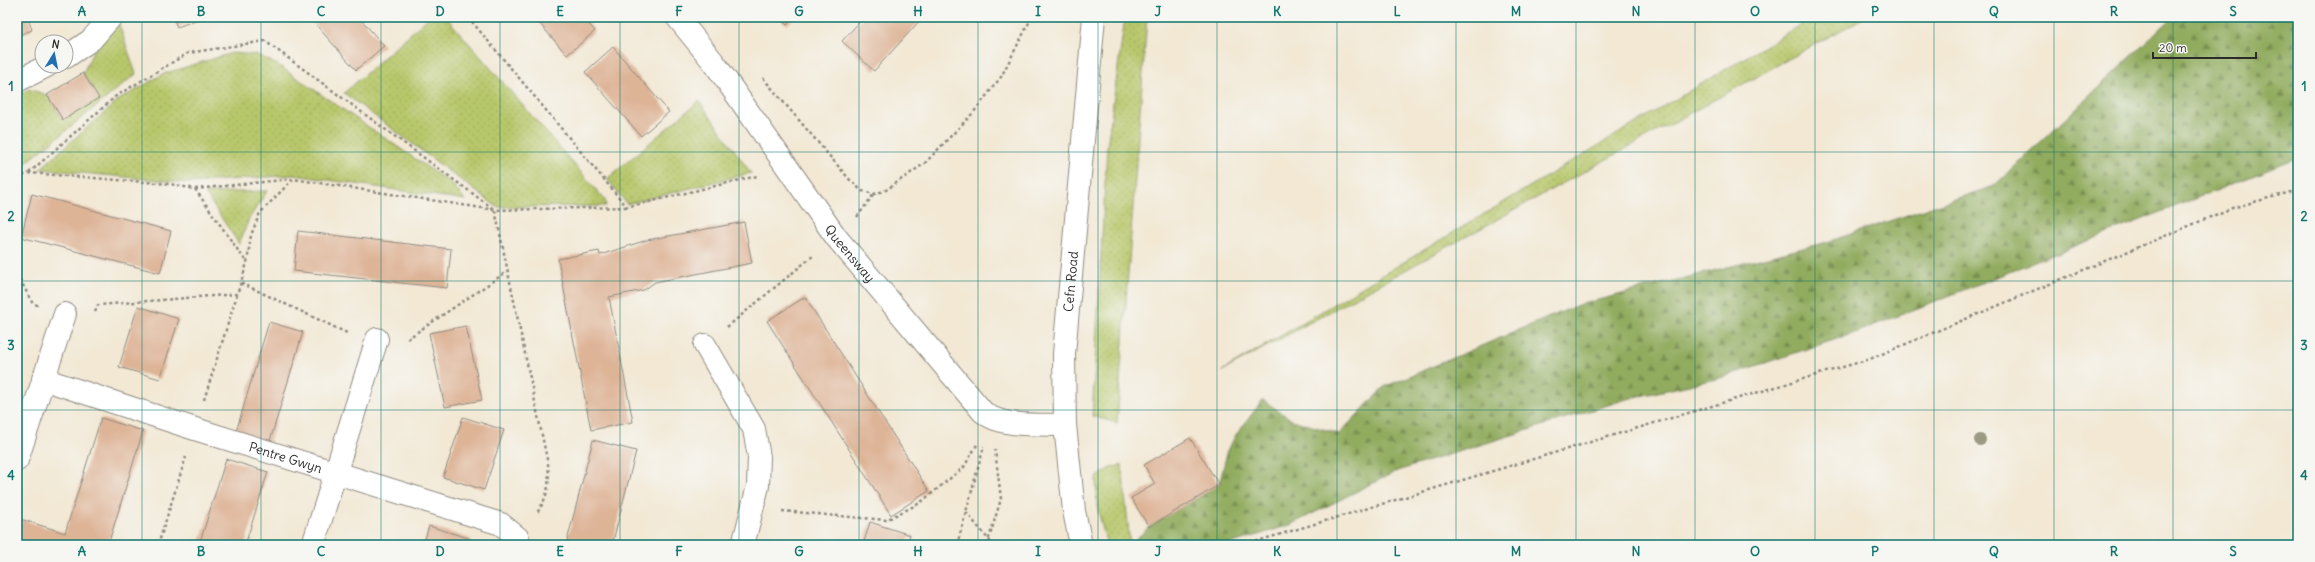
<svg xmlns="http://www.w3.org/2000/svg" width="2315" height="562" viewBox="0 0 2315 562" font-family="Delius,sans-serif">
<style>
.green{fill:url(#green-dots);stroke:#71794a}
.forest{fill:url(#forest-firs);stroke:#5e6c44}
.building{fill:#deb497}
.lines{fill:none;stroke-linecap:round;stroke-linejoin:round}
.minor-casing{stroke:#8e8a80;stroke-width:24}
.path{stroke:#8e8a80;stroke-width:2.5;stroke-dasharray:3 3;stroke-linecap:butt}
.minor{stroke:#fff;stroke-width:22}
.tree{fill:#9c9a82}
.grid{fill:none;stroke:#0f766e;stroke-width:1;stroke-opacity:0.55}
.labels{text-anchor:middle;stroke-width:3;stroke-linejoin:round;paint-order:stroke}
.street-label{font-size:13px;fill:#2b2b2b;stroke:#f6f6f2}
.neatline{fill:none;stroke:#0f766e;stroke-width:1.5}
.grid-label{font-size:13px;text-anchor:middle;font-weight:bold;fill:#0f766e}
</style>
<defs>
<pattern id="green-dots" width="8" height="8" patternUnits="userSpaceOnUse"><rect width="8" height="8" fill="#b7c76a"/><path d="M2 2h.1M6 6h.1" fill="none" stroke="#9eab5c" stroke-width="1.8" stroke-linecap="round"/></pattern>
<pattern id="forest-firs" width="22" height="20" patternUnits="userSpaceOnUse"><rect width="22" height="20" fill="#91ac5e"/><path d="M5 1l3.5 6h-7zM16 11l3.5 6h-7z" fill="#778c4e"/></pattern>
</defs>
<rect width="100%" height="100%" fill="#f6f6f2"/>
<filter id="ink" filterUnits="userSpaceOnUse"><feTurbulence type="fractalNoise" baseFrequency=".025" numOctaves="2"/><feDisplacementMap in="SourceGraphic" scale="8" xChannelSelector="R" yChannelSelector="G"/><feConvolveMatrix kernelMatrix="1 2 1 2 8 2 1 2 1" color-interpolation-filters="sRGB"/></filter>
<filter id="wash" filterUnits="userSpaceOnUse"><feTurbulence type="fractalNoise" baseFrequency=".012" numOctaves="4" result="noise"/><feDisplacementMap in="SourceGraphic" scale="16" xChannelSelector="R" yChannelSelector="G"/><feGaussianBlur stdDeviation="0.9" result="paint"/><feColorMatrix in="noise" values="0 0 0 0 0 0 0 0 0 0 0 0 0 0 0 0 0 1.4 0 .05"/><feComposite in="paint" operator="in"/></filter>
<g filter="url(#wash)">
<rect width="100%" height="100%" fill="#f2e8d4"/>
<path class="green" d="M429 17H446L605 200 606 206 497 207 344 93Z
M1125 17H1147L1117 423 1092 416 1107 147Z
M1813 17H1865L1222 371Z
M119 24 136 74 17 170V96L29 89 47 95 63 120 98 98 83 73 94 50Z
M232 53 257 55 278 65 452 184 465 200 294 175 188 183 40 169 117 101 163 74Z
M699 101 751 173 627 204 607 179Z
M267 191 249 219 239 244 205 193Z
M1122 465 1130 545H1107L1097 506 1096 478 1110 468Z"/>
<path class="forest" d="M2173 17H2298V158L1852 334 1720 378 1627 399 1397 471 1290 525 1226 545H1130L1149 527 1219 485 1227 453 1235 436 1263 400 1292 420 1339 434 1384 387 1578 305 1827 242 1994 186Z"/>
<g id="blocks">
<path class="building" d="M17 17H33L28 19 32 30 17 36Z
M173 17H205L177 27Z
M309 17H359L384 46 356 70Z
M534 17H583L595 31 567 55Z
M778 17H795L787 25Z
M864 17H923L874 71 842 41Z
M613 47 669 112 641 136 585 72Z
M83 73 99 98 63 120 47 95Z
M32 194 171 231 160 273 21 237Z
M744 222 752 263 655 282 644 290 609 297 633 422 591 430 558 259 599 251 600 255 647 240Z
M298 231 451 249 447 288 294 271Z
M805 297 929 491 891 515 767 321Z
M138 306 179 319 160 379 119 367Z
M269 322 303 332 269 444 235 435Z
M466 326 482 400 445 407 429 333Z
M463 417 504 430 484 490 443 477Z
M101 418 143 431 108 545H17V518L65 533Z
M1190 438 1219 485 1149 527 1131 498 1155 484 1144 465Z
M593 440 636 451 612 545H566Z
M226 459 268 472 245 545H210L200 542Z
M870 522 910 535 907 545H863Z
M429 526 471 539 469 545H423Z"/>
</g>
</g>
<g filter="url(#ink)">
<use href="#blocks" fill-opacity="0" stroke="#8e8a80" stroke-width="1"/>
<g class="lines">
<g class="minor-casing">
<g id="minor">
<path id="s1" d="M677 17 715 64 836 237 983 412C1001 428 1041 424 1065 425"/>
<path d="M66 57 91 40 111 17"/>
<path d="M17 81 47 66"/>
<path d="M705 345 754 429 759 457 758 486 743 545"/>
<path id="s2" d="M43 379 195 429 501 524 518 538V545"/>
<path d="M17 460 65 314"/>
<path d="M313 545 377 339"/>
<path id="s3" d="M1081 545 1074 511 1065 425 1064 354 1094 17"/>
</g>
</g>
<path class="path" d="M468 17 627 207 757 176
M763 78 850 180 862 191 874 194 886 190 925 163 973 113 1001 77 1032 17
M29 173 116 96 188 53 265 41 495 210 548 464C550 483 548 498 536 514
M17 178 29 173 170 184 195 189 247 263
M195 189 292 179
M857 217 874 194
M17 274 33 304 38 305
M241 283 349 334
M95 312 98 305 237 294
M727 327 814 255
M407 339 508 271
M204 400 247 263 251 235 260 213 293 179 495 210 627 207
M782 511 886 520 920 503 964 467 978 443
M966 512 993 545
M158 545 186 457
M957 545 984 446
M987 545 1001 499 995 450
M1244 545 1870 359 2232 208 2298 190"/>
<use href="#minor" class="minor"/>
</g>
<circle class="tree" cx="1980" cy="440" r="6"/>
</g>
<path class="grid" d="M142 17V545M261 17V545M381 17V545M500 17V545M620 17V545M739 17V545M859 17V545M978 17V545M1098 17V545M1217 17V545M1337 17V545M1456 17V545M1576 17V545M1695 17V545M1815 17V545M1934 17V545M2054 17V545M2173 17V545M17 152H2298M17 281H2298M17 410H2298"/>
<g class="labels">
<g class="street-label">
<text dy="5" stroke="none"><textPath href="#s1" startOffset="293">Queensway</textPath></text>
<text dy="5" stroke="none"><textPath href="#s3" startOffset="265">Cefn Road</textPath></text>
<text dy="5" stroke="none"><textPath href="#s2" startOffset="255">Pentre Gwyn</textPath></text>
</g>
</g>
<rect width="2315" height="562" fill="none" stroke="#f6f6f2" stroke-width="44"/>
<g transform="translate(54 54) rotate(10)"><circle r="19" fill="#f6f6f2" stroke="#a5a5a2"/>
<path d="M0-3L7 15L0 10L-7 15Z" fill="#1f6fb2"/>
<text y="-6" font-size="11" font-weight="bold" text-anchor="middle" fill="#2b2b2b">N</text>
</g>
<path d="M2153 52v6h103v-6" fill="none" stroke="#2b2b2b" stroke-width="2"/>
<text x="2159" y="52" font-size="12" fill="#2b2b2b" stroke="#f6f6f2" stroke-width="3" paint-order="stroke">20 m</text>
<rect x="22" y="22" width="2271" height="518" class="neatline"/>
<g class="grid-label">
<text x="82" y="16">A</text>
<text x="201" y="16">B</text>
<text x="321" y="16">C</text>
<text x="440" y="16">D</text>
<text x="560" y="16">E</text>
<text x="679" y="16">F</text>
<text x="799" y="16">G</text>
<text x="918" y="16">H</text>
<text x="1038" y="16">I</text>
<text x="1158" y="16">J</text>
<text x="1277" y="16">K</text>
<text x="1397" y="16">L</text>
<text x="1516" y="16">M</text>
<text x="1636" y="16">N</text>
<text x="1755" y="16">O</text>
<text x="1875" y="16">P</text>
<text x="1994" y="16">Q</text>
<text x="2114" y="16">R</text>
<text x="2233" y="16">S</text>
<text x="11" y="91">1</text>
<text x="2304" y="91">1</text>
<text x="11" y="221">2</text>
<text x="2304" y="221">2</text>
<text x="11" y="350">3</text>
<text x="2304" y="350">3</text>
<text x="11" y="480">4</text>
<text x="2304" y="480">4</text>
<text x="82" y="556">A</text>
<text x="201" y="556">B</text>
<text x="321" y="556">C</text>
<text x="440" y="556">D</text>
<text x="560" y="556">E</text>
<text x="679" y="556">F</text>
<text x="799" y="556">G</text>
<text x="918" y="556">H</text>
<text x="1038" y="556">I</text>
<text x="1158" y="556">J</text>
<text x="1277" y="556">K</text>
<text x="1397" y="556">L</text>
<text x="1516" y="556">M</text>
<text x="1636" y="556">N</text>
<text x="1755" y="556">O</text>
<text x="1875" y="556">P</text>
<text x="1994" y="556">Q</text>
<text x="2114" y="556">R</text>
<text x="2233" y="556">S</text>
</g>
</svg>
